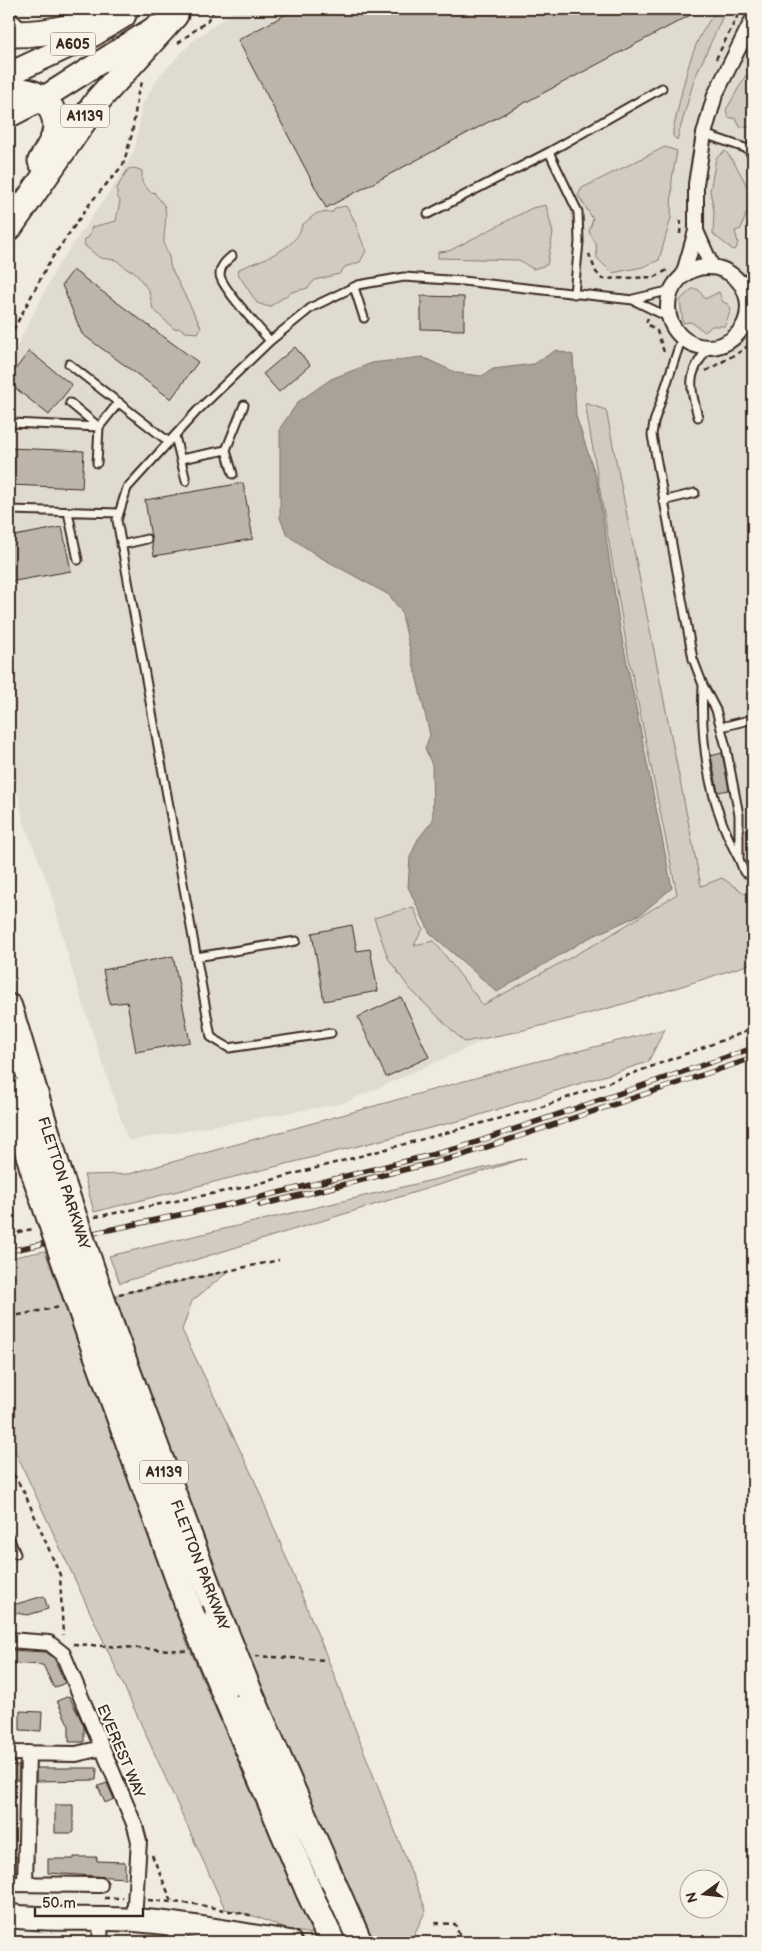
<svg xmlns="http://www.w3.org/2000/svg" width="762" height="1951" viewBox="0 0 762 1951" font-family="'Balsamiq Sans',sans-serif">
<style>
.built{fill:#e0dbd0}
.green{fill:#d1cbc0;stroke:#867a6f}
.water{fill:#aaa296;stroke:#7e7266}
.building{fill:#bdb5aa;stroke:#3b2a1e}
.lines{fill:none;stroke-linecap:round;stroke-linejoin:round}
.lane-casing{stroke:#3b2a1e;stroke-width:11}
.street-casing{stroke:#3b2a1e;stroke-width:18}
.primary-casing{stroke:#3b2a1e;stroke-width:26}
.highway-casing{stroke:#3b2a1e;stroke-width:29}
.path{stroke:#3b2a1e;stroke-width:2.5;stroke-dasharray:5 4;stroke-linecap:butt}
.lane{stroke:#f7f3e8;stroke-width:7}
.street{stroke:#f7f3e8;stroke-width:14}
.primary{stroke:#f7f3e8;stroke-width:22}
.highway{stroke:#f7f3e8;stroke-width:25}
.rail-casing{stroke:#3b2a1e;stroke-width:5.5}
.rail{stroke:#f7f3e8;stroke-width:4;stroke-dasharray:11;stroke-linecap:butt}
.highway-bridge-casing{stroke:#3b2a1e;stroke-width:29;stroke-linecap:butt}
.highway-bridge{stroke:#f7f3e8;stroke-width:25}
.labels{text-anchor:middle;stroke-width:4.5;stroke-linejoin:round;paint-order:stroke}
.shield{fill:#f7f3e8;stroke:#73665b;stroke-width:1}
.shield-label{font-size:14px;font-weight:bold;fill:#3b2a1e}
.street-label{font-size:15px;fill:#3b2a1e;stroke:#f7f3e8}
</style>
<rect width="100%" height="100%" fill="#efebe0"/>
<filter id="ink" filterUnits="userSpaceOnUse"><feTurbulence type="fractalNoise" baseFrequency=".02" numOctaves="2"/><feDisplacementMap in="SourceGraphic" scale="10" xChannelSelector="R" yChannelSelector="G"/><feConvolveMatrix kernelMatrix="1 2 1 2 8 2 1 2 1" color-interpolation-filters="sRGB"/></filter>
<g filter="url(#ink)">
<path class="built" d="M237 9H753V912L459 1052 344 1103 128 1141 71 967 50 889 23 820 9 748V362L57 267 119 178 135 149 142 105 159 76 193 41Z"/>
<path class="green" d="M714 9H726L694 80 677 140 673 136V130C683 90 688 47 714 14Z
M746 75 753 88V131L750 127H740L736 119 728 117 726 110Z
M665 147 677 151 672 179 671 218 659 260 643 267 612 273 597 258 596 244 589 232 593 219 578 195 582 188Z
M725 151C733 158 749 188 752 199 753 203 752 207 751 211L746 214 741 229 735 231 738 243 736 249 733 250 713 234 714 211 710 191 716 158Z
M135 168 142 171V182L151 193 154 192C157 197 161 201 164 205 168 211 164 232 164 239 163 248 171 256 170 266L201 327 198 333 185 332 180 328 174 329 153 309 149 291 134 271 128 270 116 260 100 258 85 246 84 240 89 237 92 227 116 221 120 201 117 196V188L128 169Z
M546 205 553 233 547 265 533 269 519 260 438 258V252L449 251 532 208Z
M346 206C356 219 359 236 366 251L360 262 345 267 339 274 315 280 308 288 292 292 269 307 257 303 238 274 239 269C260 260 297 250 302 225L317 213 333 212 335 208Z
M692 289H698L705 299 719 292 723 302 728 304 731 309 725 326H712L705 332 691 322 683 323 680 300Z
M585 403 606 410 701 886 722 878 753 899V963C659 994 562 1025 464 1042L409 988 388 958 374 918 413 907 423 929 414 945 434 941 483 1005 599 942 677 894 628 654Z
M665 1029 648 1062 470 1118 94 1212 84 1175 129 1174 515 1067Z
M526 1158 120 1283 109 1256Z
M45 1251 188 1645 312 1934 288 1930 257 1917 225 1909 103 1640 9 1438V1258Z
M229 1271 192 1301 182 1330 254 1479 325 1652 426 1910 413 1937H367L278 1739 110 1296Z"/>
<path class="water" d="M556 350 573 355 576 416 597 480 620 628 672 888 641 914 587 939 497 992 430 933 408 887 410 857 418 839 433 820 432 765 425 748 430 735 401 611 389 595 318 556 287 535 280 518V428L298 402 331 379 372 363 422 357 457 373 482 376 493 369 534 364Z"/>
<path class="building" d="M296 9H702L326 208 238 40Z
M73 270 198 362 171 399 82 334 62 285Z
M421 296 464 297V330L421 329Z
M295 347 310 365 279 392 263 374Z
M29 351 72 385 49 415 9 383V378Z
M9 448 84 451 82 488 9 485Z
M243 483 253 539 154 556 145 500Z
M62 527 71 571 9 582V537Z
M722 753 729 790 718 792 711 756Z
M352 925 357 951 370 949 378 991 324 1001 312 933Z
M173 956 190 1042 136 1052 127 1002 110 1004 103 970Z
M401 997 429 1057 386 1077 358 1017Z
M44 1596 48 1609 28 1615 9 1612V1606Z
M9 1650 46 1652 54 1658 65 1683 54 1688 43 1665 9 1663Z
M69 1696 84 1726V1742H69V1726L57 1701Z
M20 1711 42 1712 41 1731 20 1730Z
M9 1765 19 1766V1780H9Z
M36 1768H97L96 1780 36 1781Z
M107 1783 114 1799 105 1803 98 1786Z
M55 1805H73V1833H55Z
M9 1856 17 1857V1872H9Z
M74 1857H97V1861L125 1862V1878L48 1873V1859H74Z"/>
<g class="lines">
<g class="lane-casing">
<path id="lane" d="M9 14 23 27
M704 134 748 149 753 157
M428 214 549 152
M232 256C226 261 220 266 220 275 221 287 260 329 270 341
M739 281 753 277
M354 287 364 318
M574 294 579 242 578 212 549 152 662 88
M747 296 753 290
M633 299 672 290
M745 323 753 330
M682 337 654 422 652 435 693 659 703 685 716 710 726 747 739 815V859L744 872 753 876
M69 364 169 442
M70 403 99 427
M698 417C689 382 687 374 710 346
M12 423 99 427
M175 436 186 481
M181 459 226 450
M97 463 99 427 119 402
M233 474 226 450 244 405
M663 501 695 493
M9 510 119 513
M68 512 78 560
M121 545 147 539
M703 686C700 746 710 806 739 859
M721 727 749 720
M196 957 296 941
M331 1033 229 1048 211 1037 117 520 127 488 197 411 270 341 312 307 358 285 404 277 463 281 633 300 670 318
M9 1537 16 1554"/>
</g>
<g class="street-casing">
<path id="street" d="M696 231 712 267
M668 307a40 40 0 1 1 80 0a40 40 0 1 1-80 0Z
M683 276 696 231V184L704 134 715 95 753 19
M9 1640 49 1643 63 1654 135 1826 139 1841 134 1920
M9 1753 76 1754 102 1748
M9 1884 100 1885
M25 1884 28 1753
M169 1923 181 1942
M100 1942 101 1918"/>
</g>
<g class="primary-casing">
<path id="primary" d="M9 74 93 35 124 16
M9 116 42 99 156 27
M9 1916C50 1921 93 1917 135 1920 187 1924 238 1934 290 1942"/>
</g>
<g class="highway-casing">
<path id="highway" d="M9 34C51 35 86 24 126 9
M9 92C35 85 63 108 54 137 51 145 45 154 41 161
M9 228 98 100 175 15
M9 1007 58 1170
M9 1089 35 1175
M112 1329 218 1614
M90 1336 190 1611
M249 1691 359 1942
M224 1692 309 1892"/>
</g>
<path class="path" d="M40 9 52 10
M178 43 207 21 215 9
M716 59 741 9
M680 234 681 219
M589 254 596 272 602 279 655 277 669 269
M648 318 646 323 657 331 665 355
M9 338 50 261 91 202 123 165 132 134 138 93 143 80
M706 371 743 350 753 341
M95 1217 246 1187 545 1106 753 1029
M9 1234 33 1229
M119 1294 279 1260
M9 1317 60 1307
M9 1466 25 1494 60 1575 63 1635
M73 1644 187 1651
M255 1656 328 1660
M152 1855 172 1902
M104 1898H123
M148 1900 195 1904 254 1916
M435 1923 455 1924 462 1942"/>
<use href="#lane" class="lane"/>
<use href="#street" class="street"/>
<use href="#primary" class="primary"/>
<use href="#highway" class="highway"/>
<g class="rail-casing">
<path id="rail" d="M260 1205 460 1156 753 1058
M9 1251 245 1201 459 1148 753 1048"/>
</g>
<use href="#rail" class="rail"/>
<g class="highway-bridge-casing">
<path id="highway-bridge" d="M58 1170 112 1329
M35 1175 90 1336
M190 1611 224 1692
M218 1614 249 1691
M309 1892 332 1942"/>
</g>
<use href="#highway-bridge" class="highway-bridge"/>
</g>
</g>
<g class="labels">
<g class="shield">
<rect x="50.5" y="32.5" width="45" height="23" rx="4"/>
<rect x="61" y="104.5" width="48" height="23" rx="4"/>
<rect x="140" y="1460.5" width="48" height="23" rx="4"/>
</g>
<g class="shield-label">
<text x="73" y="49">A605</text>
<text x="85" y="121">A1139</text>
<text x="164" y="1477">A1139</text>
</g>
<g class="street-label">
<text transform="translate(64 1183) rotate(72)" y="5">FLETTON PARKWAY</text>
<text transform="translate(200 1565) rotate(69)" y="5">FLETTON PARKWAY</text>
<text transform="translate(121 1751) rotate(67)" y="5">EVEREST WAY</text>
</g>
</g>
<rect width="762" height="1951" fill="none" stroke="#f7f3e8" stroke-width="30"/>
<rect x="15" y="15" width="732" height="1921" fill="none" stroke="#3b2a1e" stroke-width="2" filter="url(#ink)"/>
<g transform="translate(704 1894) rotate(255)"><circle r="24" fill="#f7f3e8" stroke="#aca397"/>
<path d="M0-4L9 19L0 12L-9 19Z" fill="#3b2a1e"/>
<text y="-8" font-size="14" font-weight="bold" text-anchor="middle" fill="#3b2a1e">N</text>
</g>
<path d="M35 1908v8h108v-8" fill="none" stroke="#3b2a1e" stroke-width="2.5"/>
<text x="42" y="1908" font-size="15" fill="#3b2a1e" stroke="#f7f3e8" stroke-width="4" paint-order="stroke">50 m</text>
</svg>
